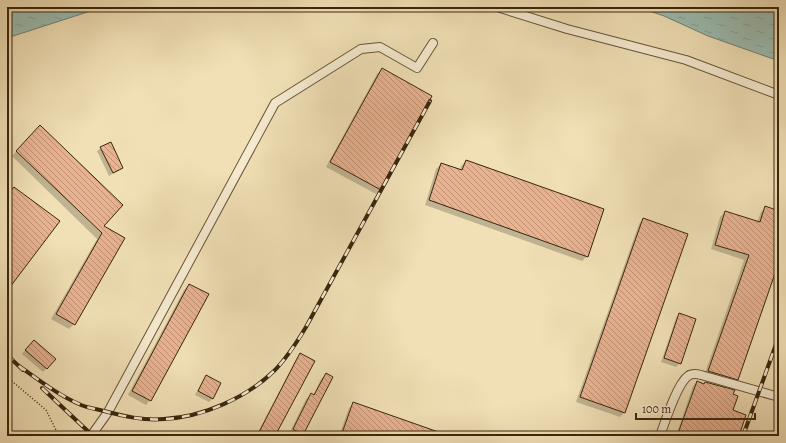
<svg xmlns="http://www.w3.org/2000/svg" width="786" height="443" viewBox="0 0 786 443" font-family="Alegreya,serif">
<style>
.water{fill:url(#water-ripples);stroke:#748170}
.shadow{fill:#0003}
.building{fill:url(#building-back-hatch);stroke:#39260e}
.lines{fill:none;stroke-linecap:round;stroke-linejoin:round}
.minor-casing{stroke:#675438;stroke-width:10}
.path{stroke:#39260e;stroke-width:1.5;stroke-dasharray:1 2;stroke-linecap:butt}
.minor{stroke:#f6ebd0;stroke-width:8}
.rail-casing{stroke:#39260e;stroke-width:4}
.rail{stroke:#f6ebd0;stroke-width:2.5;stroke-dasharray:8;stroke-linecap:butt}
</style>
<defs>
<pattern id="water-ripples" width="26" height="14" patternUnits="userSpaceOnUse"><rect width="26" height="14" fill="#9bbdb2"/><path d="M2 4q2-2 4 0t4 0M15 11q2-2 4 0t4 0" fill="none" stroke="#86a298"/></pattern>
<pattern id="building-back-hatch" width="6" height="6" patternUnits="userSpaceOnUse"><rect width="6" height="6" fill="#e9b291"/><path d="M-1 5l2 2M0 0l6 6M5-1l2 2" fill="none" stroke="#be9175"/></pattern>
</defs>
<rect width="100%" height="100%" fill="#f1e0b6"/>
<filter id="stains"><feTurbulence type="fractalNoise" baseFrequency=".005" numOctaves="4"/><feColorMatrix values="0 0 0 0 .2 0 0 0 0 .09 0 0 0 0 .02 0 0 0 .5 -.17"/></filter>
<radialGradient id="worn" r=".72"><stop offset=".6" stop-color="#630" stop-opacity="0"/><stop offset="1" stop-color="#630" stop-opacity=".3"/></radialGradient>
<path class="water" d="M7 7H103L7 38Z
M638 7H779V61L708 36 664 16Z"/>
<path class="shadow" d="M382 69 380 189 376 194 326 167 377 74Z
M40 126 102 226 124 238 74 324 69 329 51 319 97 239 12 156Z
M101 148 122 167 118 171 109 176 97 151Z
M466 161 587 256 582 261 425 205 436 169 441 164 460 170 461 166Z
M766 207 779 212V259L737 379 732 384 704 376 744 260 711 249 720 217 725 212 757 222 761 212Z
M643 219 625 412 620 417 576 402 639 224Z
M189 285 150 400 146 405 128 395 184 290Z
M679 314 680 363 676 367 661 362 676 318Z
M30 344 55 359 43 372 22 354Z
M300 354 274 436H256L296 359Z
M326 374 323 393 302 436H290L289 434 306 399 311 395 313 396 321 379Z
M206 376 220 383 212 399 209 402 195 395 203 380Z
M697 382 703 385 705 383 732 411 739 436H676L693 386Z
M354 403 447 436H339L349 408Z
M754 433 763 436H751Z"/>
<path class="building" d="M382 68 432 96 381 190 330 162Z
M40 125 123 205 104 226 125 238 75 325 56 314 102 233 16 151Z
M111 142 123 168 113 173 100 147Z
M466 160 604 209 588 257 429 200 441 163 462 170Z
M14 187 60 221 7 291V196Z
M765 206 779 211V262L738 380 708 371 749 255 715 245 725 211 760 222Z
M643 218 688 234 625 413 580 397Z
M189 284 209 294 151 401 132 391Z
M679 313 696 319 681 364 664 358Z
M34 340 56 359 47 369 25 350Z
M300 353 315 361 275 436H257Z
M326 373 333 377 303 435 293 429 311 393 314 395Z
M206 375 221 383 213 399 198 391Z
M697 381 704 384 705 382 735 390 733 394 738 396 733 410 746 415 739 436H677Z
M353 402 447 435V436H341Z"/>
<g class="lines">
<g class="minor-casing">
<path id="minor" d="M497 7 567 29 686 60 779 95
M91 436 108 412 275 103 361 49 380 47 417 68 433 43
M660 436C665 422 677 384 688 376 692 373 697 374 701 375L779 397"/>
</g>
<path class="path" d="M7 377 46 410 59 436"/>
<use href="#minor" class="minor"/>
<g class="rail-casing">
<path id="rail" d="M7 355 23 370
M19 366C39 380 58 395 81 405 88 408 96 409 104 411 123 416 144 421 164 419 203 417 246 398 274 371 287 358 297 342 306 327L430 101
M42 388 93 436
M743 436 779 336"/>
</g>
<use href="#rail" class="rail"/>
</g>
<rect width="786" height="443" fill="none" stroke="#f1e0b6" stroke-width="24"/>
<rect x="8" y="8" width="770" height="427" fill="none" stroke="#39260e" stroke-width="2"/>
<rect x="12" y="12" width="762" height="419" fill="none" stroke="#39260e"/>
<path d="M636 413v6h119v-6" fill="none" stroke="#39260e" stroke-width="2"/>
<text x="642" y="413" font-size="12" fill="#39260e" stroke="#f6ebd0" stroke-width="3" paint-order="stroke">100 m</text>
<rect width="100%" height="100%" filter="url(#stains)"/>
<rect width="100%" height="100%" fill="url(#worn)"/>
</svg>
